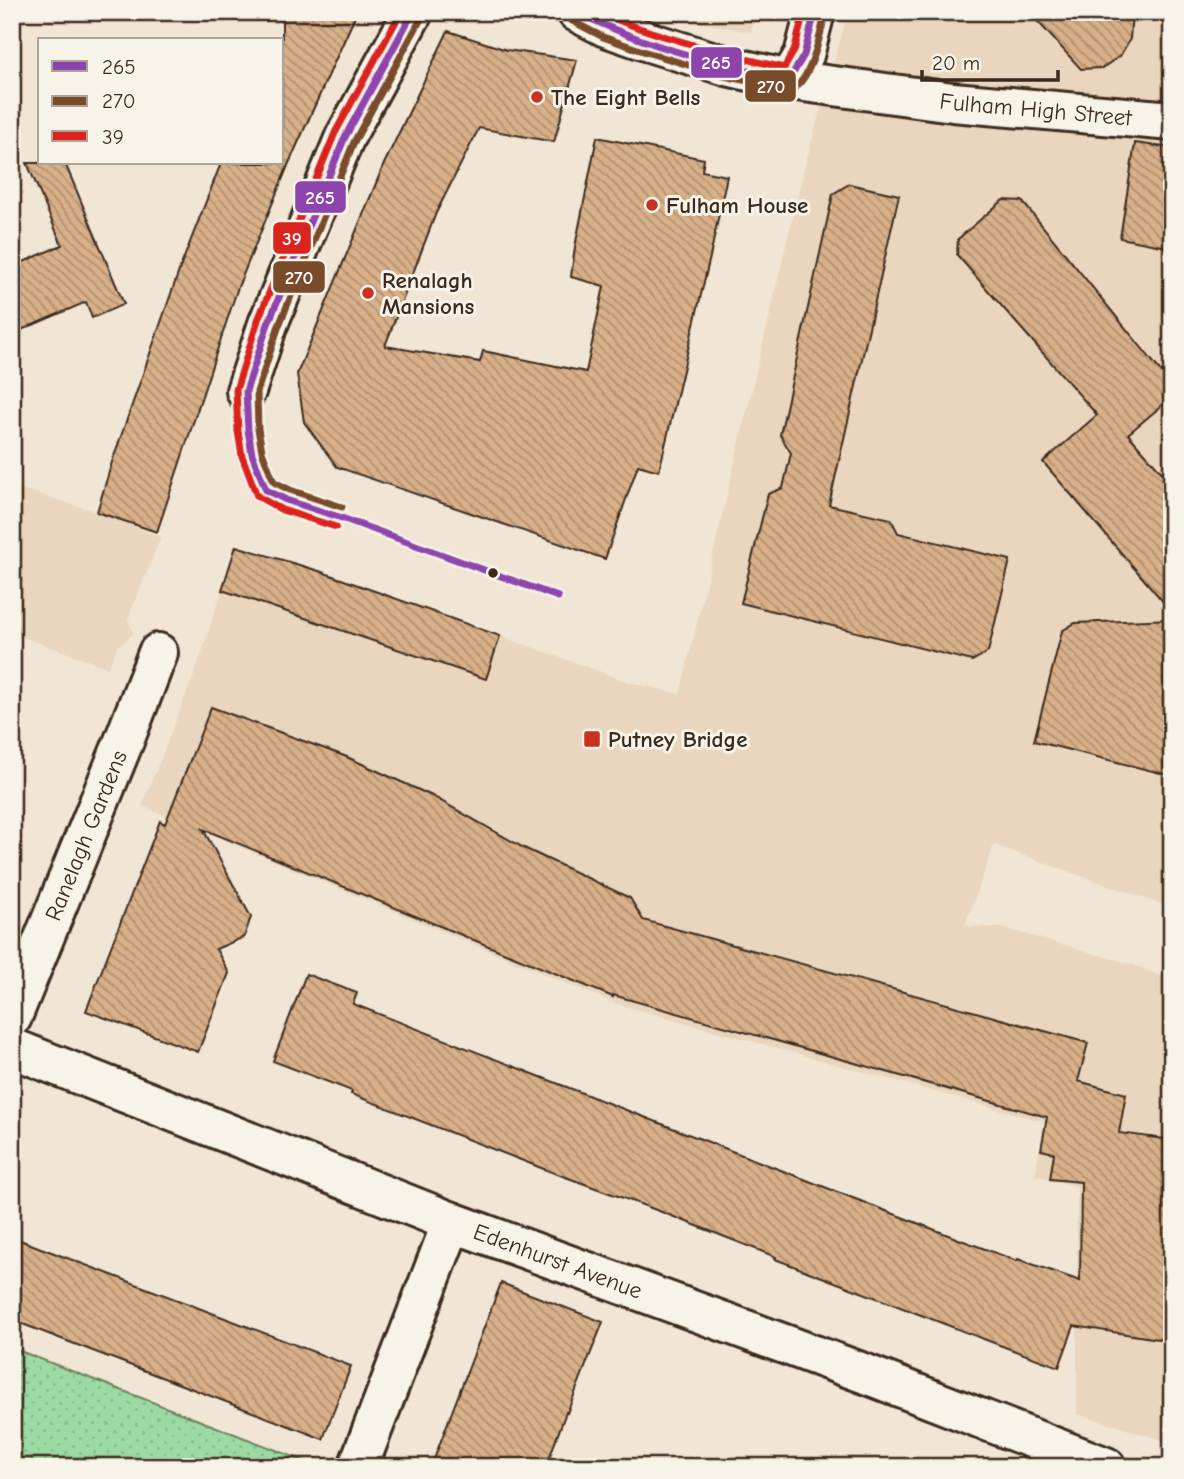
<svg xmlns="http://www.w3.org/2000/svg" width="1184" height="1479" viewBox="0 0 1184 1479" font-family="'Comic Neue',sans-serif">
<style>
.built{fill:#ead6be}
.garden{fill:url(#garden-dots);stroke:#6c8260;stroke-width:2}
.building{fill:url(#building-back-hatch);stroke:#3b2a1e;stroke-width:2}
.lines{fill:none;stroke-linecap:round;stroke-linejoin:round}
.street-casing{stroke:#3b2a1e;stroke-width:44}
.street{stroke:#f7f3e8;stroke-width:38}
.bus-1-casing{stroke:#f7f3e8;stroke-width:12}
.bus-2-casing{stroke:#f7f3e8;stroke-width:12}
.bus-3-casing{stroke:#f7f3e8;stroke-width:12}
.bus-1{stroke:#8e44ad;stroke-width:7}
.bus-2{stroke:#7a4b2a;stroke-width:7}
.bus-3{stroke:#dc241f;stroke-width:7}
.poi-dot{fill:#c8321e;stroke:#f7f3e8;stroke-width:2.5}
.bus-dot{fill:#3b2a1e;stroke:#f7f3e8;stroke-width:2.5}
.labels{text-anchor:middle;stroke-width:6;stroke-linejoin:round;paint-order:stroke}
.poi-label{font-size:23px;font-weight:bold;fill:#3b2a1e;stroke:#f7f3e8;text-anchor:start}
.street-label{font-size:23px;fill:#3b2a1e;stroke:#f7f3e8}
.line-badge{stroke:#f7f3e8;stroke-width:2.5}
.badge-label{font-size:19px;text-anchor:middle;font-weight:bold;fill:#fff}
</style>
<defs>
<pattern id="garden-dots" width="8" height="8" patternUnits="userSpaceOnUse" patternTransform="scale(1.75)"><rect width="8" height="8" fill="#9cdaa3"/><path d="M2 2h.1M6 6h.1" fill="none" stroke="#87bb8c" stroke-width="1.8" stroke-linecap="round"/></pattern>
<pattern id="building-back-hatch" width="6" height="6" patternUnits="userSpaceOnUse" patternTransform="scale(1.75)"><rect width="6" height="6" fill="#d8b089"/><path d="M-1 5l2 2M0 0l6 6M5-1l2 2" fill="none" stroke="#b08f6f"/></pattern>
</defs>
<rect width="100%" height="100%" fill="#f1e6d5"/>
<filter id="ink" filterUnits="userSpaceOnUse"><feTurbulence type="fractalNoise" baseFrequency=".0143" numOctaves="2"/><feDisplacementMap in="SourceGraphic" scale="14" xChannelSelector="R" yChannelSelector="G"/><feConvolveMatrix kernelMatrix="1 2 1 2 8 2 1 2 1" color-interpolation-filters="sRGB"/></filter>
<g filter="url(#ink)">
<path class="built" d="M679 12H757L751 32 700 23Z
M848 12H1166L1172 19V908L994 845 965 926 1003 928 1132 964 1172 981V1443L1077 1414V1187L1035 1175 1044 1122 614 1003 142 806 197 667 236 546 319 571 629 682 680 694 804 169Z
M12 486 97 512 161 537 128 619 133 634 120 645H118L108 668 12 633Z"/>
<path class="garden" d="M12 1348 315 1465 314 1467H12Z"/>
<path class="building" d="M282 12H357L289 163 238 287 157 532 97 512 112 462 180 268 221 163H282Z
M1029 12H1132L1130 39 1120 56 1102 68 1081 69Z
M448 31 507 50 577 60 554 142 479 128 436 213 385 346 480 362 483 351 586 372 604 286 571 277 575 247 597 137 704 159 702 171 727 176 710 257 659 471 638 465 605 559 337 467 304 422 297 374 384 164Z
M1135 143 1172 148V248L1120 238Z
M27 163H65L124 304 92 318 86 302 12 334V267L62 245Z
M849 184 899 195 829 505 891 519 898 533 1010 560 988 652 972 661 741 603 768 494 783 488 791 453 780 435 833 194Z
M1003 200 1022 201 1172 385V397L1128 434 1172 484V612L1043 462 1097 415 957 255 958 239Z
M236 546 319 571 500 636 486 679 222 590Z
M1172 619V776L1034 741 1062 631 1075 623Z
M211 707 347 757 432 796 524 848 630 898 643 920 1088 1043 1078 1081 1126 1094 1119 1133 1172 1140V1341L1074 1326 1059 1367 1002 1346 775 1259 776 1257 659 1211 549 1171 351 1094 352 1091 273 1061 306 974 357 993 353 1004 961 1240 1017 1261 1018 1259 1080 1281 1081 1182 1050 1179 1054 1153 1041 1150 1047 1117 613 995V997L203 829 251 917 244 937 216 949 229 973 198 1052 86 1011 160 821 165 824Z
M12 1237 351 1366 323 1439 12 1320Z
M501 1283 603 1322 567 1413 566 1412 546 1467H431Z"/>
<g class="lines">
<g class="street-casing">
<g id="street">
<path id="s1" d="M577 12 606 27 649 42 727 66 789 80 953 102 1172 121"/>
<path d="M789 80 804 55 815 12"/>
<path d="M246 391 268 324 345 137 413 12"/>
<path id="s2" d="M12 1017 124 741 158 653"/>
<path id="s3" d="M12 1048 452 1222 866 1374 1106 1467"/>
<path d="M358 1467 452 1222"/>
</g>
</g>
<use href="#street" class="street"/>
<g class="bus-1-casing">
<path id="bus-1" d="M413 12 345 137 268 324 246 391 248 430 252 454 266 490 286 500 339 517 558 597
M577 12C643 46 717 64 789 80L804 55 815 12"/>
</g>
<g class="bus-2-casing">
<path id="bus-2" d="M572 21 603 37 646 52 724 76 790 90C811 83 820 35 825 15
M342 507 290 490 274 482 262 451 258 429 257 392 278 328 354 142 422 17"/>
</g>
<g class="bus-3-casing">
<path id="bus-3" d="M600 12C621 23 645 30 667 37 706 49 744 59 784 68L794 51 804 12
M336 527 282 510 257 496 242 456 238 431 236 390 258 320 335 133 401 12"/>
</g>
<use href="#bus-1" class="bus-1"/>
<use href="#bus-2" class="bus-2"/>
<use href="#bus-3" class="bus-3"/>
</g>
</g>
<g class="poi-dot">
<circle cx="537" cy="97" r="7"/>
<circle cx="652" cy="205" r="7"/>
<circle cx="368" cy="293" r="7"/>
<rect x="583" y="730" width="18" height="18" rx="3.5"/>
</g>
<circle class="bus-dot" cx="493" cy="573" r="6"/>
<g class="labels">
<g class="poi-label">
<text x="551" y="105">The Eight Bells</text>
<text x="666" y="213">Fulham House</text>
<text x="382" y="288">Renalagh<tspan x="382" dy="26">Mansions</tspan></text>
<text x="608" y="747">Putney Bridge</text>
</g>
<g class="street-label">
<text dy="8" stroke="none"><textPath href="#s1" startOffset="472">Fulham High Street</textPath></text>
<text dy="8" stroke="none"><textPath href="#s2" startOffset="196">Ranelagh Gardens</textPath></text>
<text dy="8" stroke="none"><textPath href="#s3" startOffset="586">Edenhurst Avenue</textPath></text>
</g>
</g>
<g class="line-badge">
<rect x="690" y="46" width="53" height="33" rx="7" fill="#8e44ad"/>
<rect x="744" y="69" width="53" height="34" rx="7" fill="#7a4b2a"/>
<rect x="294" y="180" width="53" height="34" rx="7" fill="#8e44ad"/>
<rect x="272" y="221" width="40" height="34" rx="7" fill="#dc241f"/>
<rect x="272" y="260" width="54" height="34" rx="7" fill="#7a4b2a"/>
</g>
<g class="badge-label">
<text x="716" y="69">265</text>
<text x="771" y="93">270</text>
<text x="320" y="204">265</text>
<text x="292" y="245">39</text>
<text x="299" y="284">270</text>
</g>
<rect width="1184" height="1479" fill="none" stroke="#f7f3e8" stroke-width="42"/>
<rect x="21" y="21" width="1142" height="1437" fill="none" stroke="#3b2a1e" stroke-width="2.5" filter="url(#ink)"/>
<rect x="38" y="38" width="245" height="126" fill="#f7f3e8" stroke="#aca397" stroke-width="2"/>
<rect x="52" y="61" width="35" height="10" fill="#8e44ad" stroke="#aca397" stroke-width="2"/>
<text x="102" y="74" font-size="21" fill="#3b2a1e">265</text>
<rect x="52" y="96" width="35" height="10" fill="#7a4b2a" stroke="#aca397" stroke-width="2"/>
<text x="102" y="108" font-size="21" fill="#3b2a1e">270</text>
<rect x="52" y="131" width="35" height="10" fill="#dc241f" stroke="#aca397" stroke-width="2"/>
<text x="102" y="144" font-size="21" fill="#3b2a1e">39</text>
<path d="M922 70v10h136v-10" fill="none" stroke="#3b2a1e" stroke-width="3.5"/>
<text x="932" y="70" font-size="21" fill="#3b2a1e" stroke="#f7f3e8" stroke-width="5" paint-order="stroke">20 m</text>
</svg>
